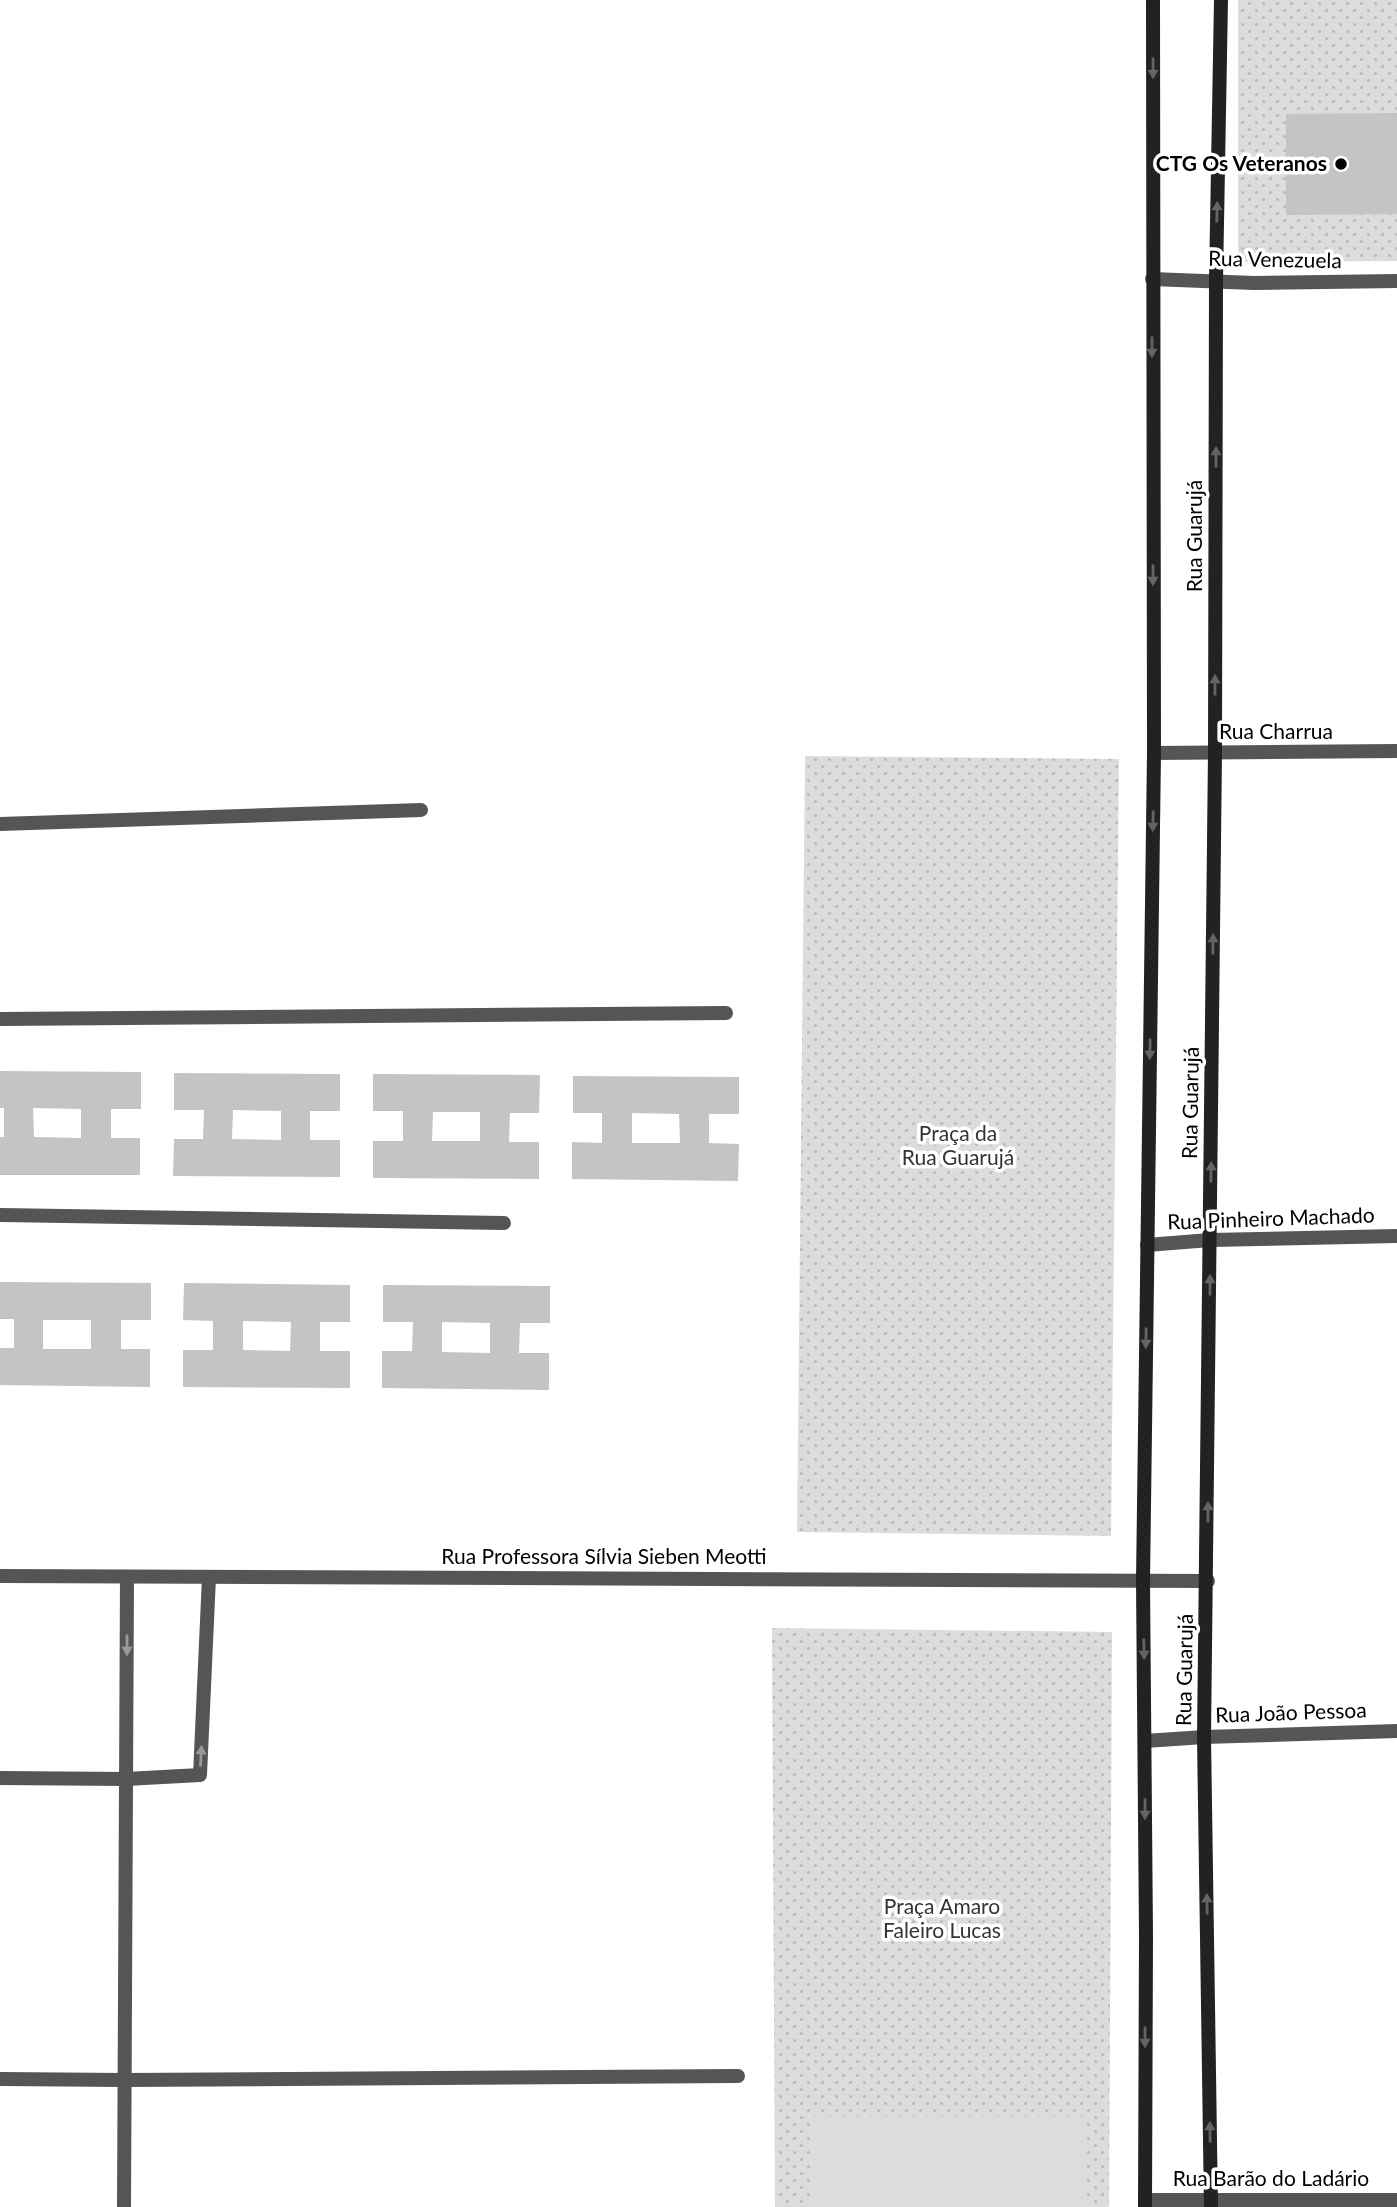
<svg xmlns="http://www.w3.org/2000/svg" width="1397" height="2207" viewBox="0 0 1397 2207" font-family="Lato,sans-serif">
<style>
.grass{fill:url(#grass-dots)}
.garden{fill:#dcdcdc}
.building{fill:#c4c4c4;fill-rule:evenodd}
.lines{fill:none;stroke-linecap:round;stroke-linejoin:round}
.lane{stroke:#555;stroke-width:14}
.street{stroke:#555;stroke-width:14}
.secondary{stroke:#222;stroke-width:14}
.oneway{fill:#646464}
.oneway2{fill:#999}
.poi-dot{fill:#000;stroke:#fff;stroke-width:2.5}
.labels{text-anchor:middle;stroke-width:7;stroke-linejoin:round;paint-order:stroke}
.poi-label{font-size:21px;font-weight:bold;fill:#000;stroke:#fff;text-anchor:end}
.street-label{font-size:21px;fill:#000;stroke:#fff}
.park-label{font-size:21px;fill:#333;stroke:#fff}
</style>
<defs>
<pattern id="grass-dots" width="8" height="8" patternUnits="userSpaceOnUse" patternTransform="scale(1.75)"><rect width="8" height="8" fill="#dcdcdc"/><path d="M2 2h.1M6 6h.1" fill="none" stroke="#bbb" stroke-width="1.8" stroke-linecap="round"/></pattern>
</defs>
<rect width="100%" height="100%" fill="#fff"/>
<path class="grass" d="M1238 0H1397V261L1238 262Z
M805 756 1119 759 1111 1536 797 1532Z
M772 1628 1112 1632 1109 2207H775Z"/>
<path class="garden" d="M811 2117H1087V2207H811Z"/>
<path class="building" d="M1397 113V214L1286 215V114Z
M0 1071 141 1072V1109H111V1138H140V1175H0V1137H4V1108H0ZM33 1108 81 1109V1138L34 1137Z
M174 1073 340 1074V1111H310V1140H340V1177L173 1176 174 1139H203L204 1110H174ZM233 1110 281 1111V1140L232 1139Z
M373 1074 540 1075 539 1113H510L509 1142H539V1179L373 1178V1141H403V1111H373ZM433 1112H480V1141H432Z
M573 1076 739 1077V1114H709V1143L739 1144 738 1181 572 1179V1142L602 1143V1113H573ZM632 1113 679 1114 680 1143H632Z
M0 1282 151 1283V1320H121V1349H150V1387L0 1385V1348H14V1319H0ZM43 1320H91V1349H43Z
M184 1283 350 1285V1322H320V1351H350V1388L183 1387V1350H213V1321L183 1320ZM243 1321 291 1322 290 1351 243 1350Z
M383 1285 550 1286V1323H520L519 1353H549V1390L382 1388V1351H412L413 1322H383ZM442 1322 490 1323V1353L442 1352Z"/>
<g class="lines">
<path class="lane" d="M0 1778 126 1779 200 1775 209 1577
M0 2079 124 2080 738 2076
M124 2207 127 1577"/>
<path class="street" d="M1152 279 1254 283 1397 281
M1154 753 1397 751
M0 824 421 810
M0 1019 726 1013
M0 1215 504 1223
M1147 1245 1210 1240 1397 1236
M0 1576 1208 1581
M1145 1741 1204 1737 1397 1731
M1145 2200H1397"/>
<path class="secondary" d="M1145 2207 1146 1936 1143 1581 1154 753 1153 0
M1211 2207 1204 1737 1215 753 1216 280 1221 0"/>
</g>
<defs><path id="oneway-solid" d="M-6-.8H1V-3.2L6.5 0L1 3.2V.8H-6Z" transform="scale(1.75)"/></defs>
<g class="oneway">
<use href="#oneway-solid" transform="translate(1153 68) rotate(90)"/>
<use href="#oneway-solid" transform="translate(1217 212) rotate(-89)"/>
<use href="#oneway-solid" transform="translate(1152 347) rotate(90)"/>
<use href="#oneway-solid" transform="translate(1216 457) rotate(-90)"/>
<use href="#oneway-solid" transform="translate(1153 575) rotate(90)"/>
<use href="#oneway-solid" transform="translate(1215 685) rotate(-90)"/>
<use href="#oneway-solid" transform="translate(1153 821) rotate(91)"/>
<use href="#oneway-solid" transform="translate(1213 944) rotate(-89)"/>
<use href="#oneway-solid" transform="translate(1150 1049) rotate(91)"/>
<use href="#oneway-solid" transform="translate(1211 1172) rotate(-89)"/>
<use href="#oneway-solid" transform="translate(1210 1285) rotate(-90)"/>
<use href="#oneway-solid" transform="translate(1146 1338) rotate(91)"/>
<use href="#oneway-solid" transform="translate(1208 1512) rotate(-90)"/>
<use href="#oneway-solid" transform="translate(1144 1649) rotate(89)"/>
<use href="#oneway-solid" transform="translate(1145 1809) rotate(90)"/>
<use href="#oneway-solid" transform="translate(1207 1904) rotate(-91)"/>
<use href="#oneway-solid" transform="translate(1145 2037) rotate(90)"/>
<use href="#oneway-solid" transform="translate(1210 2132) rotate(-91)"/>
</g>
<g class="oneway2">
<use href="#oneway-solid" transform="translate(127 1645) rotate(90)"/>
<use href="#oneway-solid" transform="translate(201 1756) rotate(-87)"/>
</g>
<circle class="poi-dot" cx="1341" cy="164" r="7"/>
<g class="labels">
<g class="poi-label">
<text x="1327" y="171">CTG Os Veteranos</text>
</g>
<g class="street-label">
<text transform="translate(1275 260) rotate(1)" y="7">Rua Venezuela</text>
<text transform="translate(1195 536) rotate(-90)" y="7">Rua Guarujá</text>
<text x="1276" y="739">Rua Charrua</text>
<text transform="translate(1191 1103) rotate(-89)" y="7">Rua Guarujá</text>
<text transform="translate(1271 1219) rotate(-2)" y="7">Rua Pinheiro Machado</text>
<text x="604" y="1564">Rua Professora Sílvia Sieben Meotti</text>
<text transform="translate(1185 1670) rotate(-89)" y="7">Rua Guarujá</text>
<text transform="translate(1291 1713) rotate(-2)" y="7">Rua João Pessoa</text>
<text x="1271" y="2186">Rua Barão do Ladário</text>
</g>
<g class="park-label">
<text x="958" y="1141">Praça da<tspan x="958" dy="24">Rua Guarujá</tspan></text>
<text x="942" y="1914">Praça Amaro<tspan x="942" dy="24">Faleiro Lucas</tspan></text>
</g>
</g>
</svg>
